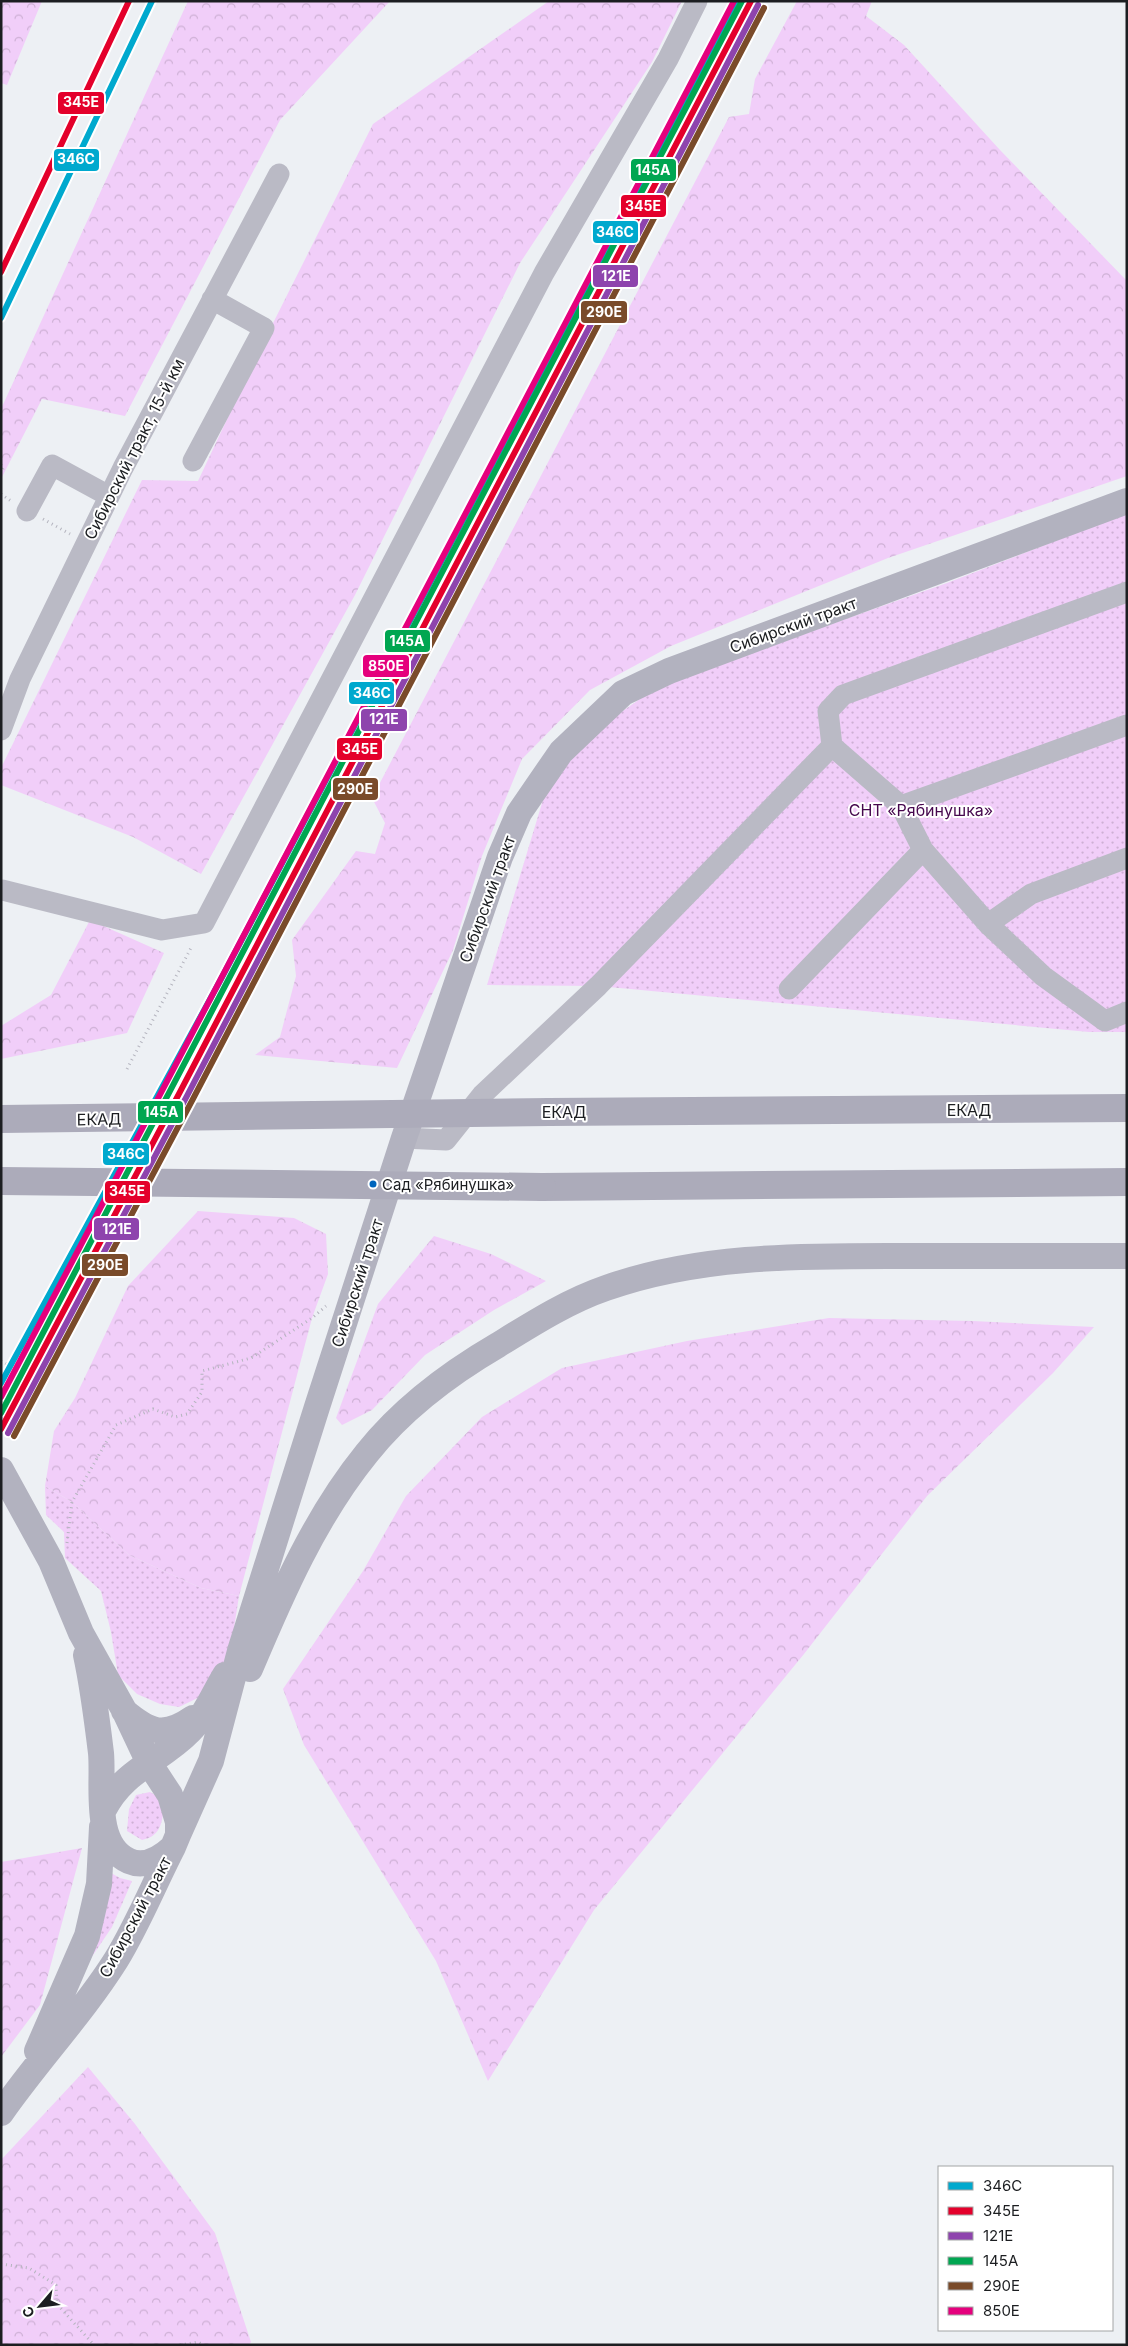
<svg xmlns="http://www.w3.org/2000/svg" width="1128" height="2346" viewBox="0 0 1128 2346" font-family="Inter,sans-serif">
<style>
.grass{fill:url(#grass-dots)}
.forest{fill:url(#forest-crowns)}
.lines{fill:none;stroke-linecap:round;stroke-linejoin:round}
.path{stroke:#b4b4be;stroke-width:3;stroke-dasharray:1 4;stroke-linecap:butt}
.minor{stroke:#babac5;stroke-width:21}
.major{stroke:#b2b2bf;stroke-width:26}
.highway{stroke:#acabba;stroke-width:28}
.highway-bridge{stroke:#acabba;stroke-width:28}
.rail-1-casing{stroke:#fff;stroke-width:10}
.rail-2-casing{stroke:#fff;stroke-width:10}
.rail-3-casing{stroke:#fff;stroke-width:10}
.rail-4-casing{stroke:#fff;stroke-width:10}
.rail-5-casing{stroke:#fff;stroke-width:10}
.rail-6-casing{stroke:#fff;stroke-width:10}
.rail-1{stroke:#00a9ce;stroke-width:6}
.rail-2{stroke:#e4002b;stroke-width:6}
.rail-3{stroke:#8e44ad;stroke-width:6}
.rail-4{stroke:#00a651;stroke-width:6}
.rail-5{stroke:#7a4b2a;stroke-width:6}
.rail-6{stroke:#e5007d;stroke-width:6}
.bus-dot{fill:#0065bd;stroke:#fff;stroke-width:2}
.labels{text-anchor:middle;stroke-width:4;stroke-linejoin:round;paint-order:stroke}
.bus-label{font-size:15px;fill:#1c1e21;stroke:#fff;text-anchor:start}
.street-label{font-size:16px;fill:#1c1e21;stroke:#fff}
.park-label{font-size:16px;fill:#46084e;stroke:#fff}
.line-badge{stroke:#fff;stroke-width:2}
.badge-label{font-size:14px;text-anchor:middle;font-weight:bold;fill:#fff}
</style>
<defs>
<pattern id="grass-dots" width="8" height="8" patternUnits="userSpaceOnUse" patternTransform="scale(1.25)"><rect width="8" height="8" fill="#f1cef9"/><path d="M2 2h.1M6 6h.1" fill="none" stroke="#ceb0d5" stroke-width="1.8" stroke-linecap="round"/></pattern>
<pattern id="forest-crowns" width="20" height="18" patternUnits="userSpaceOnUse" patternTransform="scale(1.25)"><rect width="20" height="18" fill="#f1cef9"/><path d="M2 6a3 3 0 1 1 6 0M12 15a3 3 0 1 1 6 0" fill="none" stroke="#ceb0d5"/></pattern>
</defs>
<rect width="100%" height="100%" fill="#edf0f4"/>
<path class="grass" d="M1127 513V1032H1089L598 986 487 985 549 780 607 722 660 685 947 583Z
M45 1486 72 1502 129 1555 201 1588 239 1596 229 1660 204 1695 179 1707 160 1704 137 1694 118 1675 111 1632 101 1591 65 1558 64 1532 46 1515Z
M150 1792 165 1801C162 1819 163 1836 142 1840L127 1831 129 1809 136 1795Z
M111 1873 120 1878 132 1881 112 1927 89 1961Z"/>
<path class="forest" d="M1 1H42L7 85 1 83Z
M188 1H390L280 120 125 416 42 399 1 479V409Z
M549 1H682L652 62 520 263 355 595 201 874 133 837 1 785V768L142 480 198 481 263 343 373 124Z
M797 1H872L866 16 904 45 1000 150 1127 281V476L888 558 671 646 590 690 522 759 482 856 453 950 397 1068 255 1055 280 1037 296 976 292 940 356 851 375 854 385 823 372 798 729 117 749 114 755 79Z
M90 920 164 953 127 1033 1 1059V1026L51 995Z
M198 1211 294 1218 326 1234 328 1274 312 1318 239 1596 201 1588 129 1555 72 1502 45 1486 54 1431 75 1398 128 1286Z
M434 1236 491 1254 546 1281 494 1310 425 1355 372 1410 342 1425 336 1418 378 1304Z
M829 1318 973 1321 1094 1327 1053 1373 927 1496 804 1654 594 1910 488 2081 436 1961 304 1745 283 1689 363 1571 406 1496 482 1417 562 1368 687 1341Z
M82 1848 40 2005 1 2057V1862Z
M88 2067 135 2124 215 2233 251 2342 249 2345H1V2160Z"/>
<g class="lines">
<path class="path" d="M1 465 4 467 1 472
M1 494 11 501
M43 519 70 534
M127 1069 192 946
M1 1361 10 1366
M67 1543 72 1502 116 1425 153 1409 175 1417 187 1414 202 1392V1371L251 1358 312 1318 326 1306
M1 2264 29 2268 56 2285 57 2304 94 2345
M180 2345 198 2342 203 2345"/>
<path class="minor" d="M193 461 264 328 212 299
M27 511 52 465 109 496
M1127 592 843 695 828 711 832 746 901 806 923 850 988 924 1043 976 1105 1021 1127 1012
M1 730 20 679 123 468 279 174
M901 806 1127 725
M2 890 162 930 204 923 544 273 668 59 697 1
M988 924 1031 894 1127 858
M789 989 923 850
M404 1138 446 1140 482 1095 598 986 832 746"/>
<path class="major" d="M1 1470 51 1561 81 1633 124 1710 149 1763 170 1795 178 1822V1835L173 1847C154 1884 138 1924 116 1960 82 2014 38 2060 1 2113
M86 1655C93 1687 97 1720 101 1753 104 1785 92 1845 129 1861 145 1868 161 1858 173 1847
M250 1669C282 1593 315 1517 367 1453 402 1409 450 1373 498 1345 532 1324 568 1301 606 1288 699 1255 800 1256 897 1256 974 1256 1050 1256 1127 1256
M124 1711C150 1733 164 1738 193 1718
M103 1811C124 1769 160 1762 190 1731 205 1716 214 1693 225 1675
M178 1835 211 1761 240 1651 317 1407 404 1138 500 857 519 813 561 752 623 693 669 671 1127 501
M37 2051 87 1936 99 1884 102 1827"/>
<path class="highway" d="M549 1112 1127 1108
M542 1187 1127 1182"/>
<path class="highway-bridge" d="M1 1119 549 1112
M1 1181 542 1187"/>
<g class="rail-1-casing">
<path id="rail-1" d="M1 318 152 1
M1 1383 220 981 737 1"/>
</g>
<g class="rail-2-casing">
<path id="rail-2" d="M1 272 129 1
M1 1429C255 955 500 476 751 1"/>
</g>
<g class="rail-3-casing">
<path id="rail-3" d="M8 1433C262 959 507 480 758 5"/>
</g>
<g class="rail-4-casing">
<path id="rail-4" d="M1 1413C252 944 494 471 742 1"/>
</g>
<g class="rail-5-casing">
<path id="rail-5" d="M14 1436C268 962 513 483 764 8"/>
</g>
<g class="rail-6-casing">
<path id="rail-6" d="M1 1397C249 934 489 466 734 1"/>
</g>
<use href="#rail-1" class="rail-1"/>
<use href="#rail-2" class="rail-2"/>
<use href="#rail-3" class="rail-3"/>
<use href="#rail-4" class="rail-4"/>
<use href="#rail-5" class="rail-5"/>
<use href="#rail-6" class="rail-6"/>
</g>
<circle class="bus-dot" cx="373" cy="1184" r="4.5"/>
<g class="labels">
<g class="bus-label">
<text x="382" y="1190">Сад «Рябинушка»</text>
</g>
<g class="street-label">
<text transform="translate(134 449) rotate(-63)" y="6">Сибирский тракт, 15-й км</text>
<text transform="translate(793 625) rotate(-20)" y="6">Сибирский тракт</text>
<text transform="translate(487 899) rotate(-70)" y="6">Сибирский тракт</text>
<text x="969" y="1116">ЕКАД</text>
<text x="564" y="1118">ЕКАД</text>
<text transform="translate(99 1119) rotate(-1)" y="6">ЕКАД</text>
<text transform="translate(357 1283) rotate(-72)" y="6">Сибирский тракт</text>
<text transform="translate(135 1917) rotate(-62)" y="6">Сибирский тракт</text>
</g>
<g class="park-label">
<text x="921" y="816">СНТ «Рябинушка»</text>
</g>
</g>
<g class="line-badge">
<rect x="57" y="91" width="48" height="24" rx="5" fill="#e4002b"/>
<rect x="53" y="148" width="47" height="24" rx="5" fill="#00a9ce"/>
<rect x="630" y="158" width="47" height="24" rx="5" fill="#00a651"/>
<rect x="620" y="194" width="47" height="24" rx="5" fill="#e4002b"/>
<rect x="592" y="220" width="47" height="24" rx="5" fill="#00a9ce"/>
<rect x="592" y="264" width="47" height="24" rx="5" fill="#8e44ad"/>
<rect x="580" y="300" width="48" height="24" rx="5" fill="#7a4b2a"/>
<rect x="384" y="629" width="47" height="24" rx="5" fill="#00a651"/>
<rect x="362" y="654" width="48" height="24" rx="5" fill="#e5007d"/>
<rect x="348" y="681" width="47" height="24" rx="5" fill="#00a9ce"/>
<rect x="360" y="708" width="48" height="24" rx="5" fill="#8e44ad"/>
<rect x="336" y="737" width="47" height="24" rx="5" fill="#e4002b"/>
<rect x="332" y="777" width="47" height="24" rx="5" fill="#7a4b2a"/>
<rect x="137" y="1100" width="47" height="24" rx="5" fill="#00a651"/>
<rect x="102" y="1142" width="48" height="24" rx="5" fill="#00a9ce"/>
<rect x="104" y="1180" width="47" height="24" rx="5" fill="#e4002b"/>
<rect x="93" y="1217" width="47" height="24" rx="5" fill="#8e44ad"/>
<rect x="81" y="1253" width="48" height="24" rx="5" fill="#7a4b2a"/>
</g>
<g class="badge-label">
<text x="81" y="107">345Е</text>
<text x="76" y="164">346С</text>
<text x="653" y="175">145А</text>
<text x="643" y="211">345Е</text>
<text x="615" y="237">346С</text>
<text x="616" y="281">121Е</text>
<text x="604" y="317">290Е</text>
<text x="407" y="646">145А</text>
<text x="386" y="671">850Е</text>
<text x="372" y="698">346С</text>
<text x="384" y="724">121Е</text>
<text x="360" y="754">345Е</text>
<text x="355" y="794">290Е</text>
<text x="161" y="1117">145А</text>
<text x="126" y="1159">346С</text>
<text x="127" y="1196">345Е</text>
<text x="117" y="1234">121Е</text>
<text x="105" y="1270">290Е</text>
</g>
<rect width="1128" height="2346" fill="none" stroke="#1c1e21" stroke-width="5"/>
<rect x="938" y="2166" width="175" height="165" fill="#ffffff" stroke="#a4a5a6"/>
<rect x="948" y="2182" width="25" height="8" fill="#00a9ce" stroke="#a4a5a6"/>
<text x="983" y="2191" font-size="15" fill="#1c1e21">346С</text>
<rect x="948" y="2207" width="25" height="8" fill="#e4002b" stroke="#a4a5a6"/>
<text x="983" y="2216" font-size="15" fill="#1c1e21">345Е</text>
<rect x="948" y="2232" width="25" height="8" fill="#8e44ad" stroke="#a4a5a6"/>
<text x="983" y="2241" font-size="15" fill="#1c1e21">121Е</text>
<rect x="948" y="2257" width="25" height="8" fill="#00a651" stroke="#a4a5a6"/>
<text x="983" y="2266" font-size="15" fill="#1c1e21">145А</text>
<rect x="948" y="2282" width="25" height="8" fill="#7a4b2a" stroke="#a4a5a6"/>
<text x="983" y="2291" font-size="15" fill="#1c1e21">290Е</text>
<rect x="948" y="2307" width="25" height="8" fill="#e5007d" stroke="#a4a5a6"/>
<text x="983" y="2316" font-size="15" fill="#1c1e21">850Е</text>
<g transform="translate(40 2306) rotate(242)" stroke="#ffffff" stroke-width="4" paint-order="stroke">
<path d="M0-4L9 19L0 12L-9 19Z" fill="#1c1e21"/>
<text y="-8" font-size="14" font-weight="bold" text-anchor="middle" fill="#1c1e21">С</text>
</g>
</svg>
